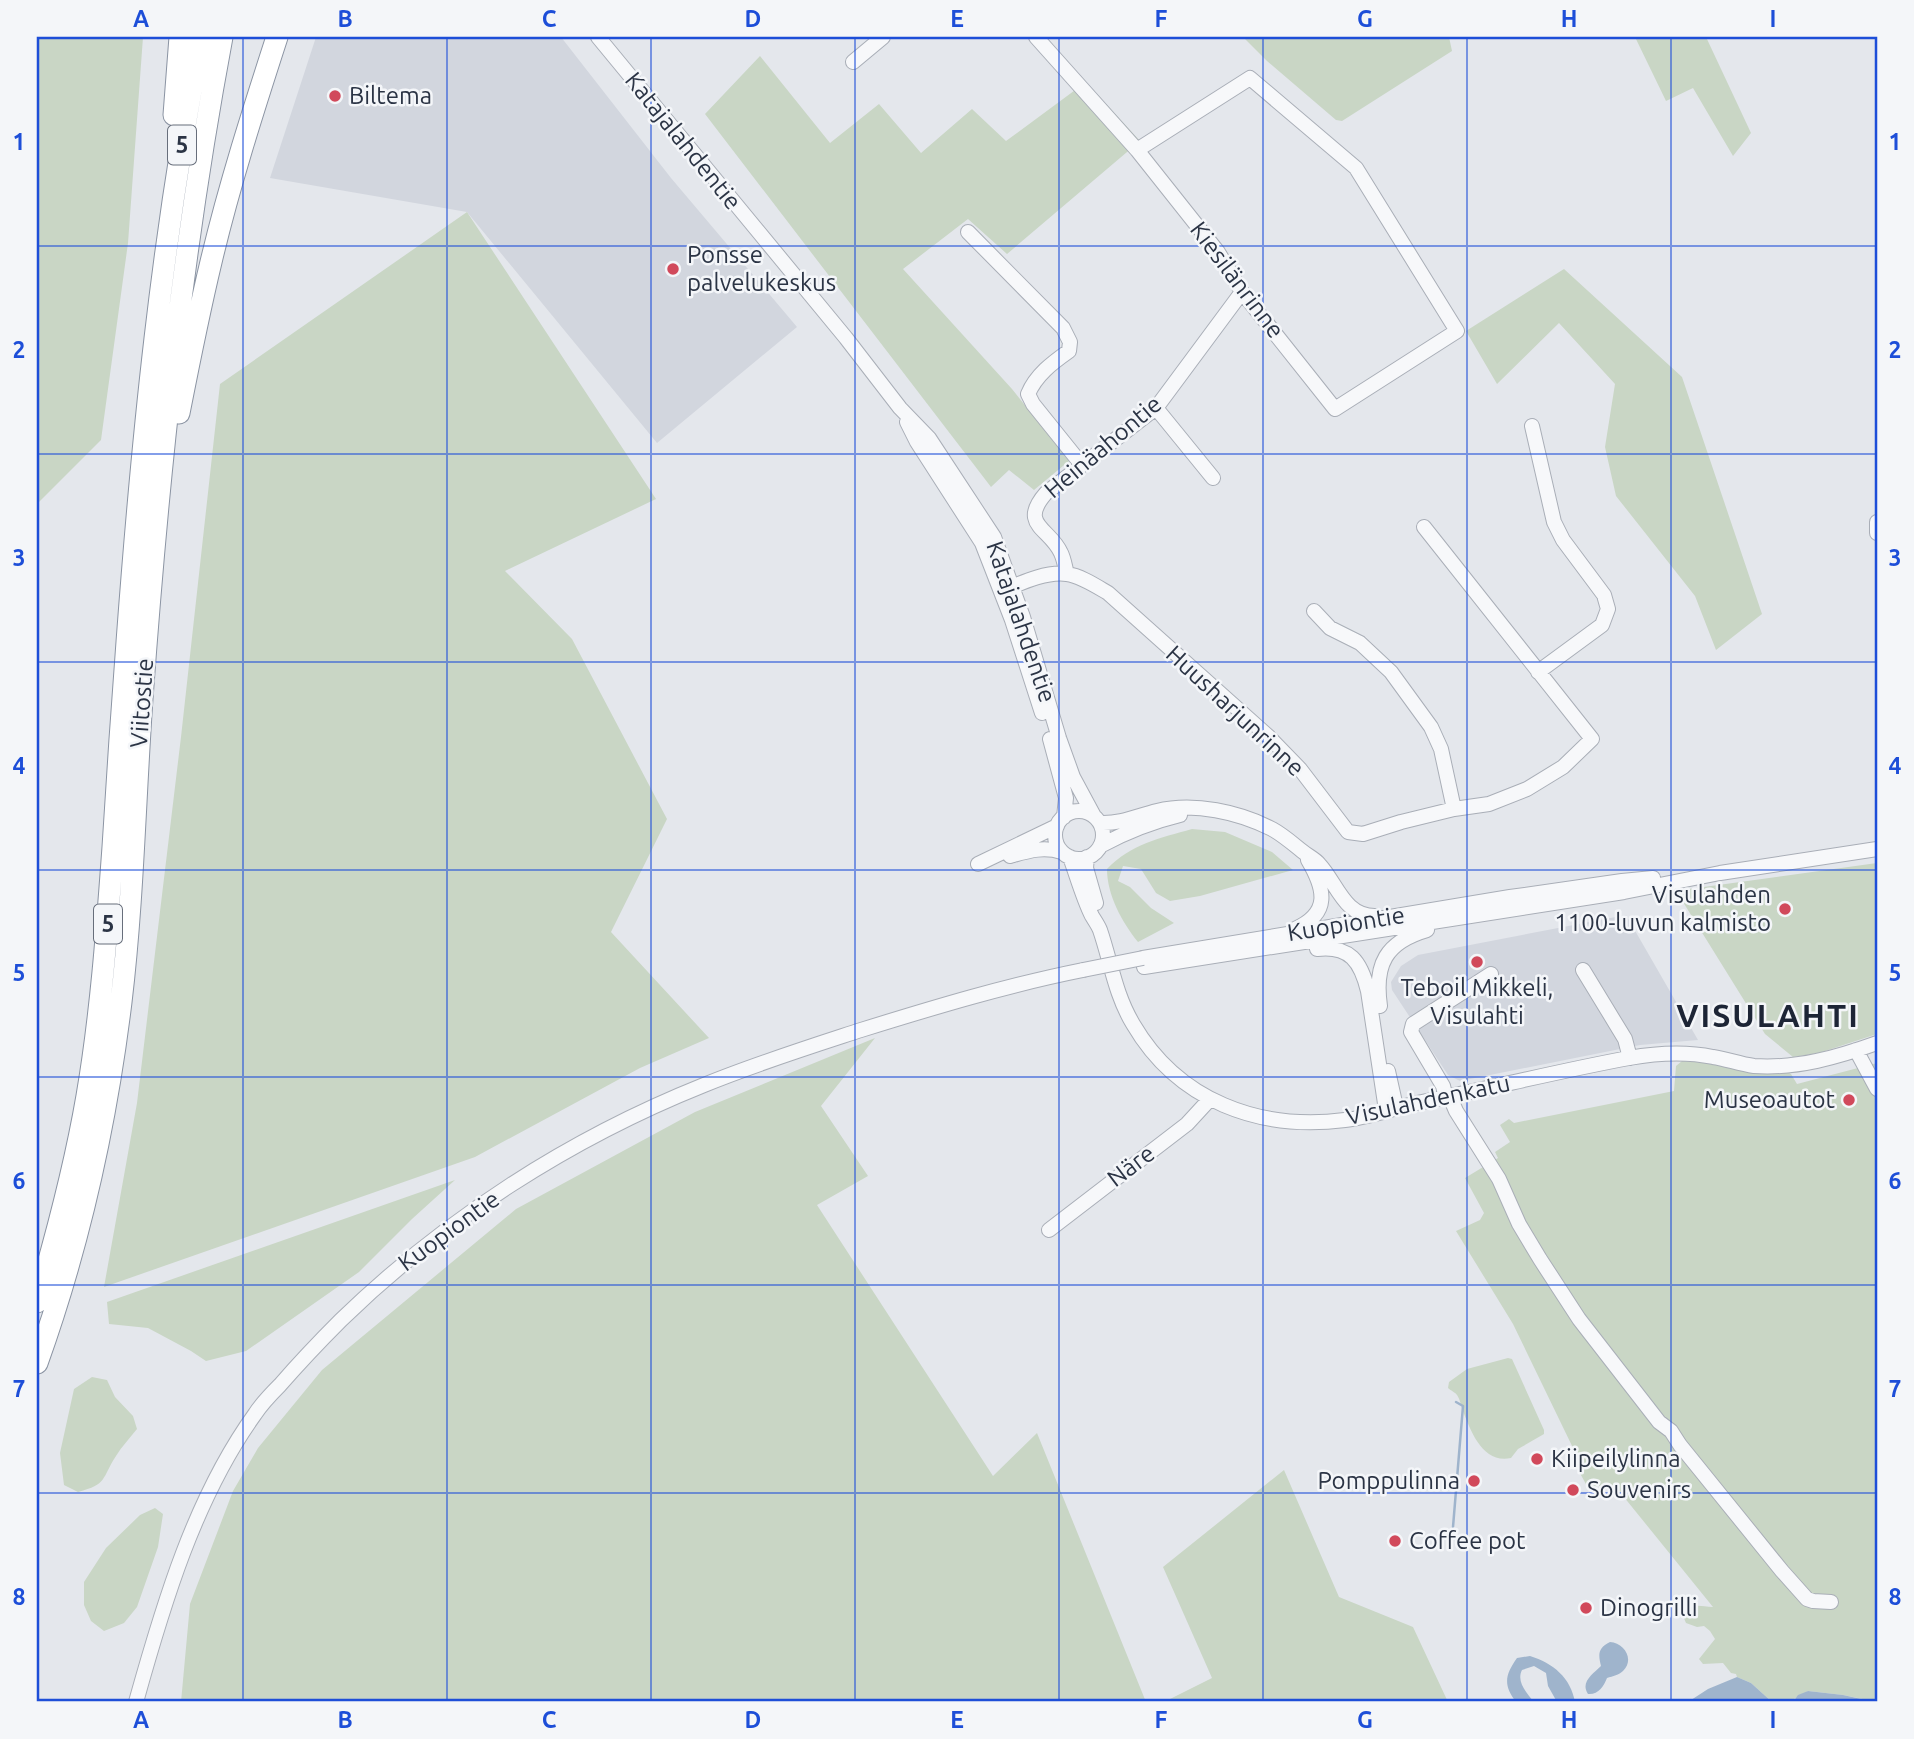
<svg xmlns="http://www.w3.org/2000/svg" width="1914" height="1739" viewBox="0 0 1914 1739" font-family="Ubuntu,sans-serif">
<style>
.built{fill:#d2d6de}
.green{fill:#c9d6c5}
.water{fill:#9fb4cc}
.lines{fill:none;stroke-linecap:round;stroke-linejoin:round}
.stream{stroke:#9fb4cc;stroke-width:2.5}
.minor-casing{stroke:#a9aeb7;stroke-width:16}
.highway-casing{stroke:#8b94a3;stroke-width:23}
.minor{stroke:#f7f8fa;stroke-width:14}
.highway{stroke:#fff;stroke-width:21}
.minor-bridge-casing{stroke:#a9aeb7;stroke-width:16;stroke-linecap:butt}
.minor-bridge{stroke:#f7f8fa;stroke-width:14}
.grid{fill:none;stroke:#1d4ed8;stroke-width:2;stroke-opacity:0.55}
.poi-dot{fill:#d1495b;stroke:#f4f6f9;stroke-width:2.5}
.labels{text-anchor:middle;stroke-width:5;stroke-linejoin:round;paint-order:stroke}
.shield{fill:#f4f6f9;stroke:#676e7b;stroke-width:2}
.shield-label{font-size:23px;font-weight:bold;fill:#2b3445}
.poi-label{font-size:24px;fill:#2b3445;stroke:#f4f6f9;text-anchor:start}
.street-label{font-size:24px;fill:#2b3445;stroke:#f4f6f9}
.district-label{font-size:32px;font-weight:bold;letter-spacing:2px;fill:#1d2536;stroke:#f4f6f9}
.neatline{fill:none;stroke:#1d4ed8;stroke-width:2.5}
.grid-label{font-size:23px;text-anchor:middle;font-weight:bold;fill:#1d4ed8}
</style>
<rect width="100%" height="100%" fill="#e4e7ec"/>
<path class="built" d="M316 37H561L671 178 797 327 657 443 467 212 270 178Z
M1626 915 1698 1040 1640 1045 1460 1081 1448 1075 1392 990 1391 982 1401 966 1418 955Z"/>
<path class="green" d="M37 37H143L128 243 101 440 37 504Z
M1243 37H1449L1452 51 1342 121 1336 120 1267 61Z
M1635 37H1706L1751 133 1733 156 1693 88 1666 101Z
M760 56 830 143 879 104 921 153 972 109 1006 141 1086 82 1140 141 1007 254 968 219 903 269 1012 389 1069 461 1034 490 1009 470 991 487 705 114Z
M467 212 656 499 505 571 572 639 667 819 611 932 709 1038 640 1068 475 1157 104 1287 137 1103 181 737 220 384Z
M1564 269 1682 377 1762 614 1716 650 1695 596 1616 496 1605 447 1615 384 1559 323 1497 384 1466 331Z
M1192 829 1225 832 1272 852 1293 870 1200 896 1170 901 1156 893 1141 869 1123 866 1118 881 1130 887 1151 908 1174 923 1138 942C1122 922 1107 895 1107 869 1131 844 1160 838 1192 829Z
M1877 863V1034L1819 1053 1793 1057 1765 1034 1683 902 1682 890Z
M875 1038 821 1106 868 1176 817 1205 993 1476 1037 1433 1146 1702H181L190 1604 233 1491 258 1448 322 1370 516 1209 695 1112Z
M1682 1061 1708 1063 1738 1070 1786 1071 1791 1074 1797 1084 1877 1063V1702L1843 1695 1808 1691 1794 1699 1793 1702H1772L1751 1683 1737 1677 1736 1674 1731 1673 1723 1663 1703 1664 1699 1659 1715 1639 1710 1631 1704 1626 1697 1627 1686 1623 1683 1616C1693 1601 1699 1607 1713 1607L1615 1486H1587L1576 1466 1574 1450 1513 1324 1456 1231 1480 1220 1484 1213 1465 1178 1498 1158 1495 1152 1510 1142 1500 1125 1509 1119 1514 1123 1674 1091 1676 1066Z
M455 1180 412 1219 359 1272 246 1351 206 1361 191 1351 148 1328 109 1324 107 1302Z
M1508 1358 1512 1359 1544 1430V1434L1518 1449 1511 1458C1483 1464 1471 1432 1463 1411 1461 1406 1460 1399 1457 1395 1456 1393 1450 1390 1448 1388L1449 1382 1467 1369Z
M92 1377 107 1380 115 1397 133 1416 137 1429C130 1438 122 1446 116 1456 101 1479 108 1484 78 1492L64 1485 60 1453 74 1389Z
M1284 1470 1339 1597 1413 1627 1448 1702H1164L1212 1678 1163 1567Z
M155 1508 163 1514 158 1547 137 1607 124 1623 104 1631 91 1621 84 1605V1582L106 1548 140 1515Z"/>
<path class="water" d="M1610 1642C1624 1643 1635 1659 1623 1671 1619 1675 1613 1676 1607 1678 1604 1686 1598 1695 1588 1694 1580 1682 1593 1674 1601 1666 1598 1654 1598 1648 1610 1642Z
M1530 1656C1553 1663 1571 1678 1575 1702H1557L1548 1686 1546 1673 1534 1666 1522 1670C1516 1682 1527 1693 1534 1702H1516C1503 1685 1505 1675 1517 1658Z
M1737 1677 1751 1683 1772 1702H1688L1708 1689Z
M1808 1691 1843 1695 1875 1702H1793L1798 1695Z"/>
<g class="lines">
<path class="stream" d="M1453 1527 1463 1406 1456 1402"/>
<g class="minor-casing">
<path id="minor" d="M598 37 846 338 900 408 929 438 994 537 1023 617 1059 738 1073 777 1094 816
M1036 37 1137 150 1218 252 1242 292 1335 409 1457 331 1356 168 1250 78 1137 150
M853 62 883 37
M968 232 1063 328 1070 342 1069 351C1052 363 1036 375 1028 394L1033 404 1082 465
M1156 408 1213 478
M907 422 917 442 982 543 1012 620 1042 713
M1532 426 1554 522 1563 540 1604 595 1608 609 1602 625 1538 672
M1877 522V533
M1067 574C1065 567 1064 559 1061 553 1050 528 1018 525 1046 493L1156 408 1242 292
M1002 591C1021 583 1046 571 1067 574 1081 576 1096 586 1108 593L1269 737 1300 769 1348 832 1363 834 1401 822 1454 809 1489 804 1527 789 1563 767 1592 739 1424 527
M1314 611 1330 628 1360 643 1391 672 1431 727 1441 749 1454 809
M1050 739 1066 798 1064 817
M1055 835a24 24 0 1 1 48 0a24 24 0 1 1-48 0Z
M1100 823C1121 824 1137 816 1157 811 1194 802 1239 812 1272 829 1283 835 1292 843 1302 851 1308 856 1315 859 1319 864 1337 883 1344 917 1376 916
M1100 846C1126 832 1151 822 1180 815
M1010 856C1028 851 1043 846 1062 852
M1070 857C1077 876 1083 898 1092 916 1095 921 1098 925 1100 930 1111 962 1115 994 1133 1024 1178 1101 1259 1131 1345 1120 1368 1118 1394 1108 1417 1103 1488 1089 1558 1071 1629 1058 1657 1053 1684 1051 1713 1057 1727 1059 1739 1064 1754 1066 1797 1069 1838 1057 1877 1043
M1087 857 1086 868 1096 903
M978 864 1057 826
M1295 929C1331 913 1325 889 1308 860
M1317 949C1350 945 1361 962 1368 991L1386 1110
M1143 958 1510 897 1622 881 1653 878
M1144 967 1624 892 1720 873 1877 849
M1583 970 1625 1039 1630 1058
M1380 1006C1374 964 1386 942 1427 930
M1856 1050 1877 1089
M1388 1071 1396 1107
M1450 1097 1456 1111 1499 1179 1519 1224 1540 1259 1579 1319 1659 1422 1671 1431 1680 1445 1782 1571 1807 1599 1813 1601 1831 1602
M1446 1098 1443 1086 1411 1032 1413 1024 1491 974
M1049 1230 1187 1124 1210 1099
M136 1702C163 1605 195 1497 255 1414 262 1403 271 1394 280 1385 300 1362 320 1341 341 1320 445 1219 569 1139 704 1085 755 1064 809 1047 861 1030 935 1007 1008 985 1083 970"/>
</g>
<g class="highway-casing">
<path id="highway" d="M174 115 180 37
M179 413C189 362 199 312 211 262 229 186 253 111 277 37
M37 1302C57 1234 75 1166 87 1096 101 1014 107 930 113 847 117 779 122 710 127 642 142 439 162 237 201 37
M37 1363C79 1246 106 1125 121 1002 133 902 135 800 142 699 158 477 181 256 222 37"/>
</g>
<use href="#minor" class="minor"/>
<use href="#highway" class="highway"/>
<g class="minor-bridge-casing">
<path id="minor-bridge" d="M1083 970 1143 958"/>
</g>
<use href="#minor-bridge" class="minor-bridge"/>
</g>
<path class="grid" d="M243 37V1702M447 37V1702M651 37V1702M855 37V1702M1059 37V1702M1263 37V1702M1467 37V1702M1671 37V1702M37 246H1877M37 454H1877M37 662H1877M37 870H1877M37 1077H1877M37 1285H1877M37 1493H1877"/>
<g class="poi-dot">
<circle cx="335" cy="96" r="7"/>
<circle cx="673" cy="269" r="7"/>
<circle cx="1785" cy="909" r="7"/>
<circle cx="1477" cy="962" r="7"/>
<circle cx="1849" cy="1100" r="7"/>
<circle cx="1537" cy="1459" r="7"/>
<circle cx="1474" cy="1481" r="7"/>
<circle cx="1573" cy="1490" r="7"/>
<circle cx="1395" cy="1541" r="7"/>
<circle cx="1586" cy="1608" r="7"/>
</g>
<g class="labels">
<g class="shield">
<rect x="168" y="125.5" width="28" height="39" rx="5"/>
<rect x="94" y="904.5" width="28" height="39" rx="5"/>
</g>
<g class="shield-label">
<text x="182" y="153">5</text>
<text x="108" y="932">5</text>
</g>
<g class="poi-label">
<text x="349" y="104">Biltema</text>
<text x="687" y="263">Ponsse<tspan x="687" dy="28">palvelukeskus</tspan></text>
<text x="1771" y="903" text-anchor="end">Visulahden<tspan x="1771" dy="28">1100-luvun kalmisto</tspan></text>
<text x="1477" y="996" text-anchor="middle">Teboil Mikkeli,<tspan x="1477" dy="28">Visulahti</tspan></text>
<text x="1835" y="1108" text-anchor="end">Museoautot</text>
<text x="1551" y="1467">Kiipeilylinna</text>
<text x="1460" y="1489" text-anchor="end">Pomppulinna</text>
<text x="1587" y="1498">Souvenirs</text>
<text x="1409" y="1549">Coffee pot</text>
<text x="1600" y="1616">Dinogrilli</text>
</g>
<g class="street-label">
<text transform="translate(683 141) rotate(51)" y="8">Katajalahdentie</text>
<text transform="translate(1237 280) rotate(53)" y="8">Kiesilänrinne</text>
<text transform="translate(1103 447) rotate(-40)" y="8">Heinäahontie</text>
<text transform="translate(1021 622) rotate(71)" y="8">Katajalahdentie</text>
<text transform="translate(142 703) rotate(-86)" y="8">Viitostie</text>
<text transform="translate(1235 711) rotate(43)" y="8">Huusharjunrinne</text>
<text transform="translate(1346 924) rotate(-9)" y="8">Kuopiontie</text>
<text transform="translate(1428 1100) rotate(-12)" y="8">Visulahdenkatu</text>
<text transform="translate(1131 1166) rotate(-37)" y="8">Näre</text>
<text transform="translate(449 1231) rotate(-36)" y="8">Kuopiontie</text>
</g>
<g class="district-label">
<text x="1768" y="1027">VISULAHTI</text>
</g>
</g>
<rect width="1914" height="1739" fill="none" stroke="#f4f6f9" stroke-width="77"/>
<rect x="38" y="38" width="1838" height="1662" class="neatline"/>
<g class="grid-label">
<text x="141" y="27">A</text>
<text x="345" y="27">B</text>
<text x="549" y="27">C</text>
<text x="753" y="27">D</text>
<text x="957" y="27">E</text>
<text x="1161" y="27">F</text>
<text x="1365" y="27">G</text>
<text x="1569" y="27">H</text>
<text x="1773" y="27">I</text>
<text x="19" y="150">1</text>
<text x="1895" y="150">1</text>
<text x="19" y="358">2</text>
<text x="1895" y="358">2</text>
<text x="19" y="566">3</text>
<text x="1895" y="566">3</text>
<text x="19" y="774">4</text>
<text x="1895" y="774">4</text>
<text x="19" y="981">5</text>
<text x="1895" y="981">5</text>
<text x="19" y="1189">6</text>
<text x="1895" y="1189">6</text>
<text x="19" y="1397">7</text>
<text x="1895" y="1397">7</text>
<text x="19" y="1605">8</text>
<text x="1895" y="1605">8</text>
<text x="141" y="1728">A</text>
<text x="345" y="1728">B</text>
<text x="549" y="1728">C</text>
<text x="753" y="1728">D</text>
<text x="957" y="1728">E</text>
<text x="1161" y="1728">F</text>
<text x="1365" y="1728">G</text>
<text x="1569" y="1728">H</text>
<text x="1773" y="1728">I</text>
</g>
</svg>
